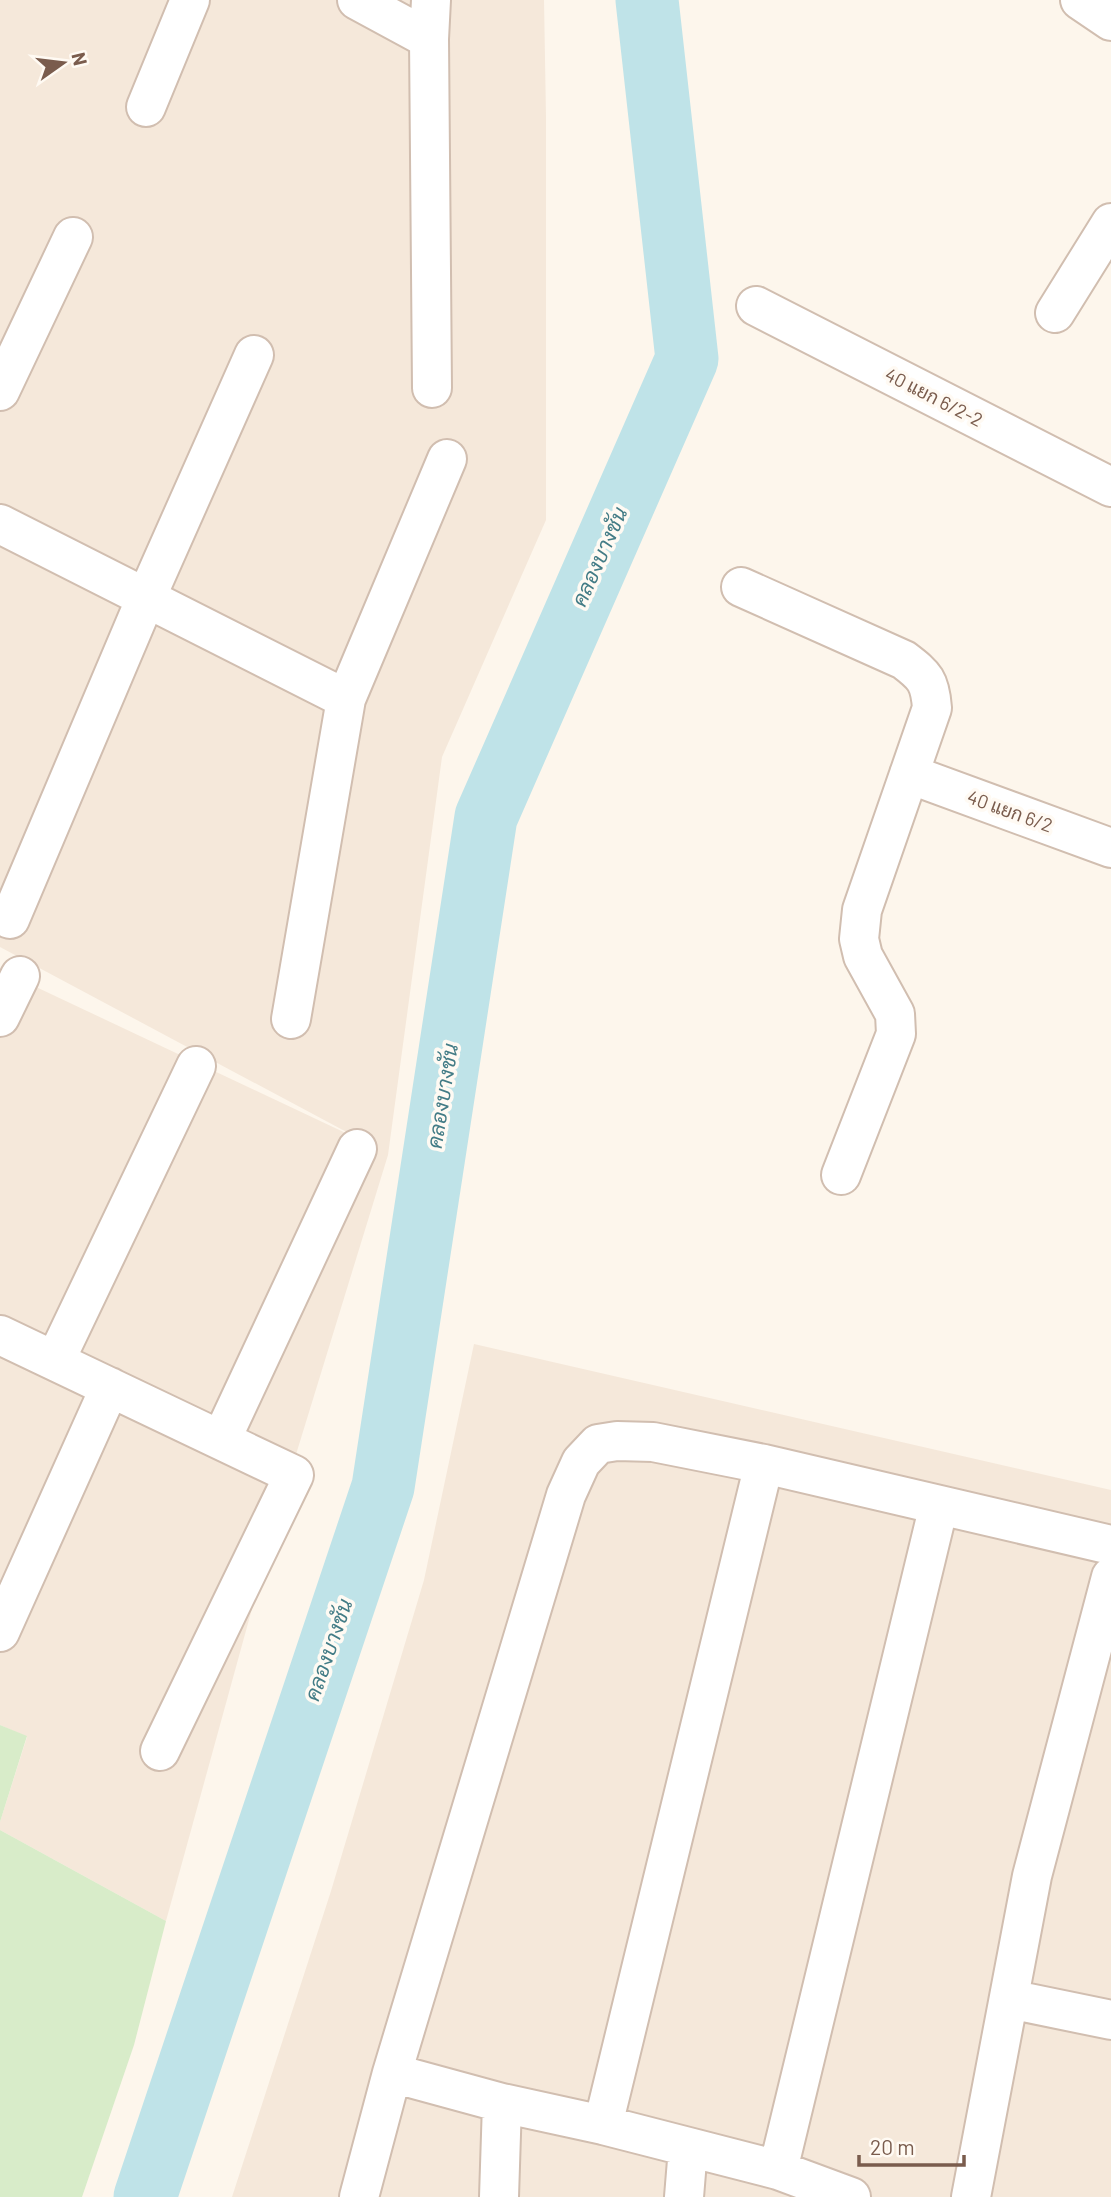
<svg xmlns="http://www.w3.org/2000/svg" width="1111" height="2197" viewBox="0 0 1111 2197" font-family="Barlow,Sarabun,sans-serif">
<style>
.residential{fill:#f5e8da}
.green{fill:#d8ecc9}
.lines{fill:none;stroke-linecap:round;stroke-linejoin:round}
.river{stroke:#bfe3e8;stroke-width:63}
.minor-casing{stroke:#d1beb0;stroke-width:42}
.minor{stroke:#fff;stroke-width:38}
.labels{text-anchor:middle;stroke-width:7;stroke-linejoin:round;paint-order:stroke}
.street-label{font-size:19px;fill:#7a5c4d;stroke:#fffaf3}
.water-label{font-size:21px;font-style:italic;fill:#437c86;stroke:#fffaf3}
</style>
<rect width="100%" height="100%" fill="#fdf6ec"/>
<path class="residential" d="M0 0H544L546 117V520L442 757 388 1155 282 1500 166 1921 0 1830V1822L27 1737 0 1725V970L369 1144 0 947Z
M474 1344 1111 1490V2197H232L331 1891 424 1580Z"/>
<path class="green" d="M0 1725 27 1736 0 1822Z
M0 1830 166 1921 134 2045 82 2197H0Z"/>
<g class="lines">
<path class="river" d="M145 2197 383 1487 486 817 687 359 647 0"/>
<g class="minor-casing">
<path id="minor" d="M357 0 429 39 432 388
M1080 0 1111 21
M429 39 431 0
M146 107 190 0
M756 306 1111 487
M1055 313 1111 223
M0 391 73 237
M0 524 346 699
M741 587 904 660C925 676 930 681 932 708L862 910 859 939 863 956 895 1014 896 1034 841 1175
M909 774 1111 848
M10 919 146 598 254 355
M0 1017 20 976
M291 1019 346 699 447 459
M0 1335 294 1475 160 1751
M55 1361 196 1066
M221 1440 357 1149
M0 1632 110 1387
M1009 1999 1111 2020
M392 2073 502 2103 603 2125 778 2170 851 2197
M603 2125 764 1464
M778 2170 939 1505
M359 2197 392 2073 566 1495 581 1462 598 1444 617 1441 653 1442 764 1464 1111 1545
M499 2197 502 2103
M684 2197 688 2148
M971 2197 1032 1876 1111 1577"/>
</g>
<use href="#minor" class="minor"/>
</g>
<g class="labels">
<g class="street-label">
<text transform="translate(934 397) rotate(27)" y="7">40 แยก 6/2-2</text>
<text transform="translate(1010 811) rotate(20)" y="7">40 แยก 6/2</text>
</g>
<g class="water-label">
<text transform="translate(600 557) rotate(-66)" y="7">คลองบางชัน</text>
<text transform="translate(443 1096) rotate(-81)" y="7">คลองบางชัน</text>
<text transform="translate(329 1650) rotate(-71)" y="7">คลองบางชัน</text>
</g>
</g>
<g transform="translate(63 63) rotate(76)" stroke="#fffaf3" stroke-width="5" paint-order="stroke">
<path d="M0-5L12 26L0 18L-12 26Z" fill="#7a5c4d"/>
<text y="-10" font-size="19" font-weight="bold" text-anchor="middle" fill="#7a5c4d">N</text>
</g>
<path d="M859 2155v10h105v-10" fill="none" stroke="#7a5c4d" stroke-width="3.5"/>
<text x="870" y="2155" font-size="21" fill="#7a5c4d" stroke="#fffaf3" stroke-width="5" paint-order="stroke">20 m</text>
</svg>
